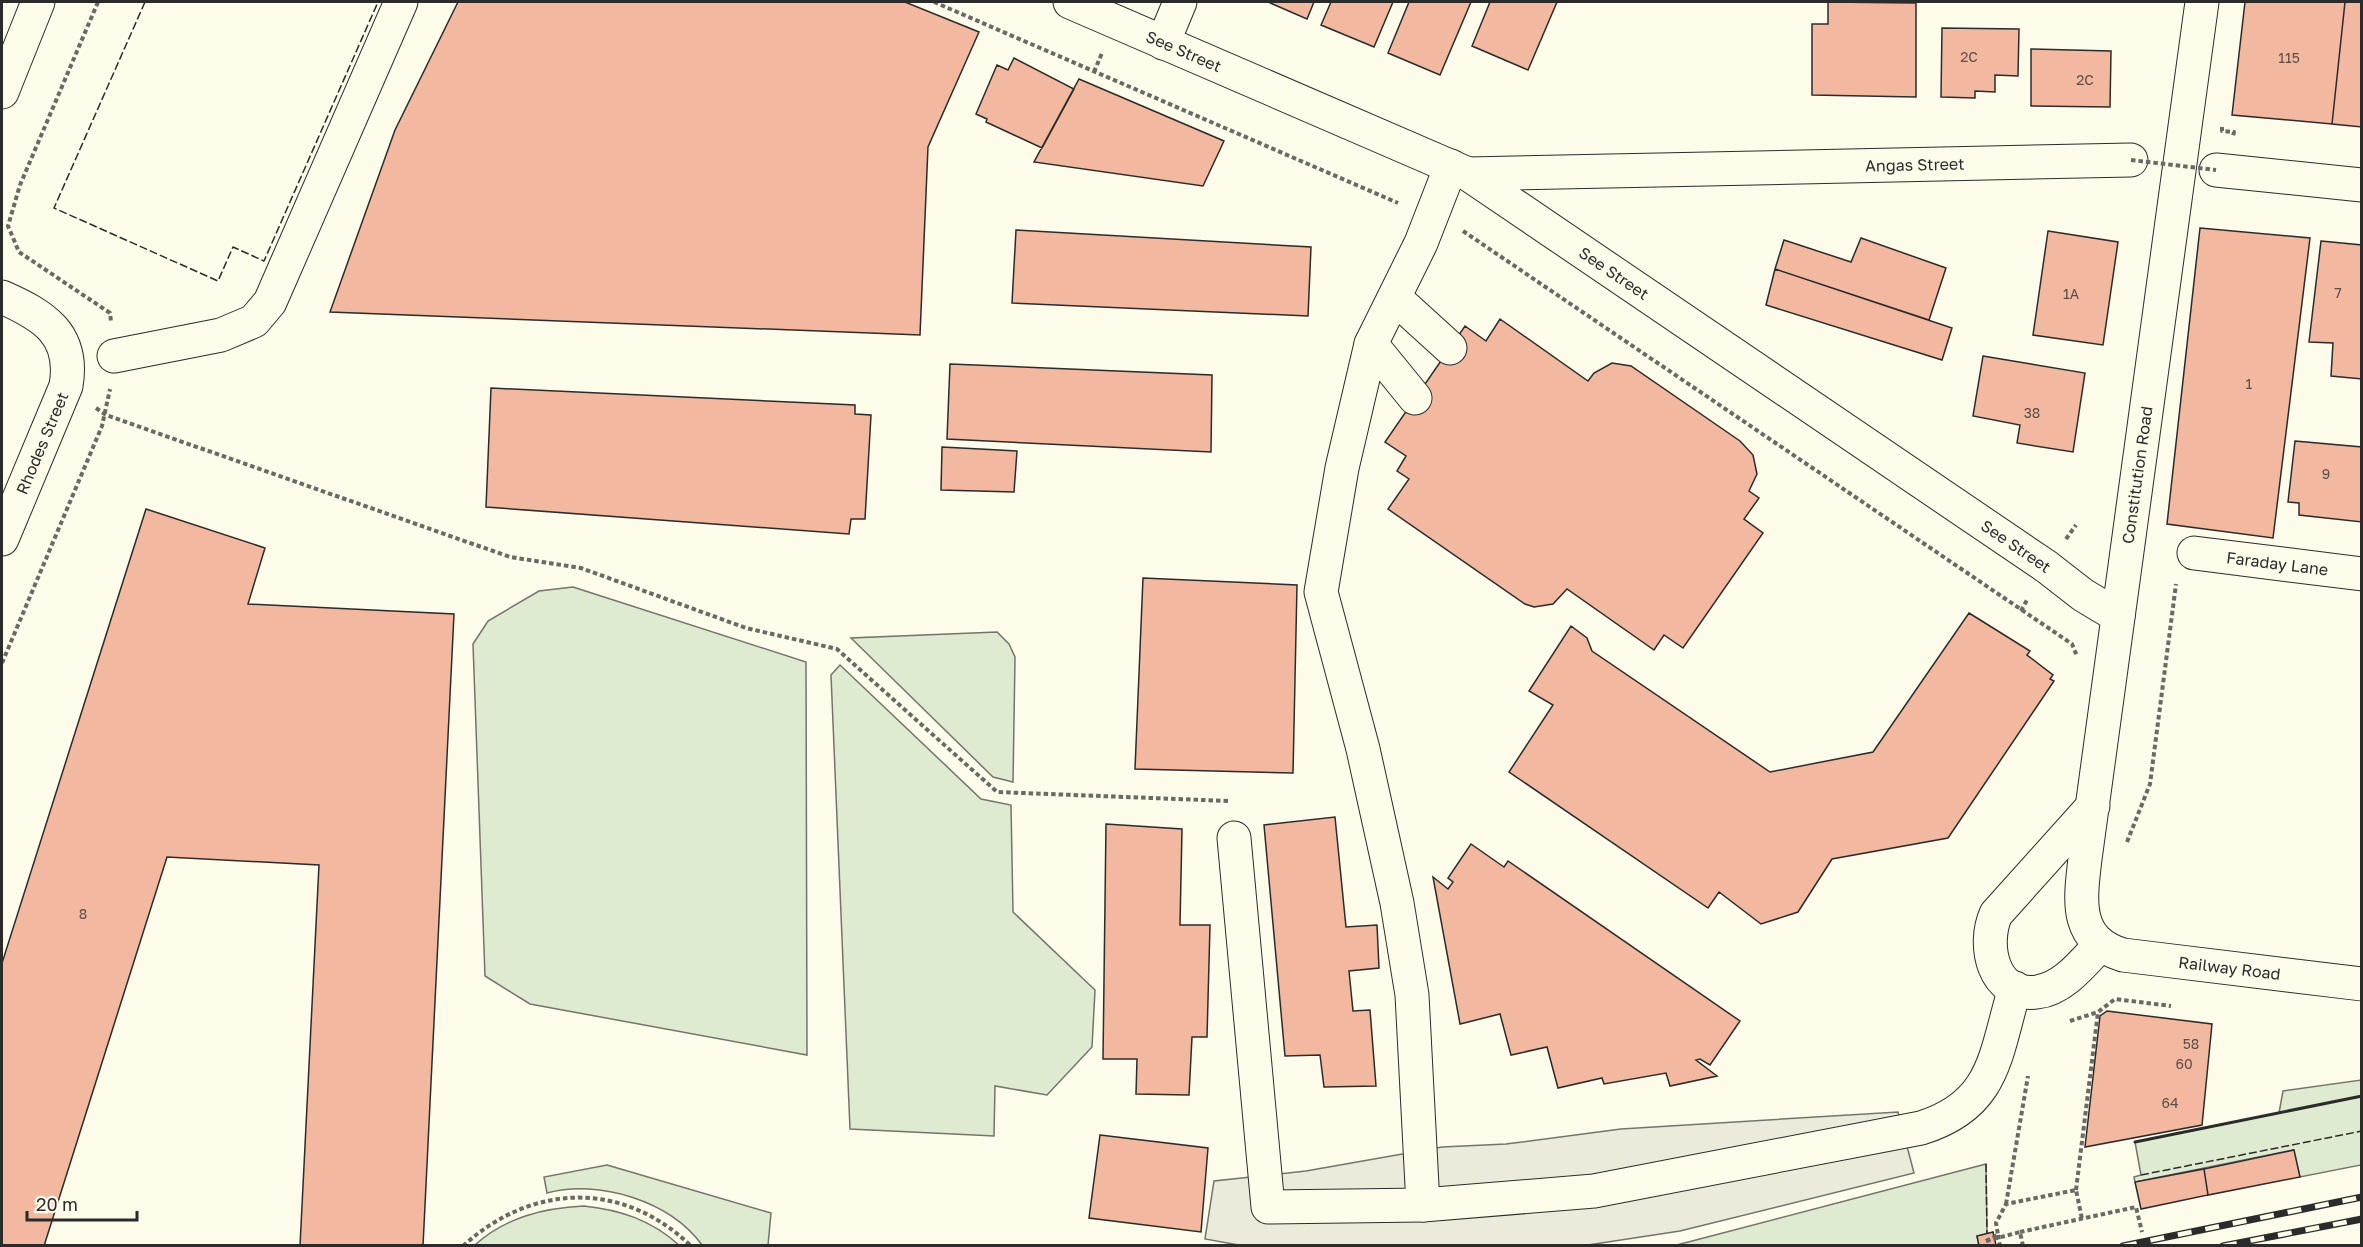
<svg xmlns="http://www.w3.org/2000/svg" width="2363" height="1247" viewBox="0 0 2363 1247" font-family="'Golos Text',sans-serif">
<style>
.green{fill:#deebd1;stroke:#74746e;stroke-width:1.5}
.parking{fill:#eceadb;stroke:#74746e;stroke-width:1.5}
.building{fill:#f2b8a0;stroke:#2b2b2b;stroke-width:1.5}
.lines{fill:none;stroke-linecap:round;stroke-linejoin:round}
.minor-casing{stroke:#2b2b2b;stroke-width:35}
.major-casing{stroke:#2b2b2b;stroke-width:35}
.path{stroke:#6a6964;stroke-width:4;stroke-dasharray:4.5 3;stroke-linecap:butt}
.minor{stroke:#fdfbea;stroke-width:33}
.major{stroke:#fdfbea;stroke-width:33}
.rail-casing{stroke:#2b2b2b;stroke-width:7}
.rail{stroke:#fdfbea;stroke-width:4.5;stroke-dasharray:14;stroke-linecap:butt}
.path-bridge{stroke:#6a6964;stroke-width:4;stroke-dasharray:4.5 3;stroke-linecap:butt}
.fence{stroke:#2b2b2b;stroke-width:1.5;stroke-dasharray:8 3;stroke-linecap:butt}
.wall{stroke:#2b2b2b;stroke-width:3}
.labels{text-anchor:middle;stroke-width:4.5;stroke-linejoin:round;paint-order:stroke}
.number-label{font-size:14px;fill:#5d4e48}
.street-label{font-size:16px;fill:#2b2b2b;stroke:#fdfbea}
</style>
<rect width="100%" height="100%" fill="#fdfbea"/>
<path class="green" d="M573 587 806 662 807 1055 530 1004 485 976 473 644 488 621 539 591Z
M997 632 1009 644 1015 657 1013 782 993 777 851 638Z
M840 665 981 799 1011 805 1013 912 1095 990 1092 1047 1047 1095 995 1086 994 1136 850 1129 831 675Z
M2361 1080V1165L2300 1177 2293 1150 2135 1182 2134 1177 2141 1175 2135 1142 2279 1113 2283 1091Z
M1986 1164 1987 1234 1977 1236 1979 1245 1673 1246Z
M607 1165 771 1213 768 1245H702C670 1201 599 1179 547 1193L544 1177Z
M584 1206C621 1210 651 1220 679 1245H475C506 1217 544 1208 584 1206Z"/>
<path class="parking" d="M1898 1112 1914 1173 1680 1231 1588 1245 1244 1246 1205 1239 1214 1181 1306 1171 1442 1147 1506 1144 1621 1129Z"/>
<path class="building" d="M458 2H905L979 32 928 147 920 335 330 312 395 130Z
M1268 2H1314L1307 19Z
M1331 2H1393L1374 47 1321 25Z
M1409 2H1471L1440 75 1388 53Z
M1490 2H1557L1528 70 1472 46Z
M1828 2 1916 3V97L1812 95V24H1828Z
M2245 2H2345L2332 124 2232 115Z
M2345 2H2362V127L2332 124Z
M1942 28 2019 29 2018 76 1995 75V92L1975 91V98L1941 97Z
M2031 49 2111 51 2110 107 2031 106Z
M1014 58 1074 89 1042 148 986 122 987 119 976 114 997 65 1008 70Z
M1079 79 1224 141 1203 186 1034 162Z
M2200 228 2310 238 2273 538 2167 524Z
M1016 230 1311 247 1308 316 1012 303Z
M2048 231 2118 242 2103 345 2033 335Z
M1861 238 1946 268 1929 320 1775 269 1784 240 1851 262Z
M2321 241 2362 245V379L2331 376 2333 343 2309 342Z
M1775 269 1952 328 1942 360 1766 305Z
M1500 319 1588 381 1594 373 1612 363 1631 366 1740 441 1753 455 1757 474 1749 491 1759 498 1744 519 1763 533 1683 648 1664 635 1654 650 1567 589 1553 604 1534 607 1525 604 1388 509 1409 479 1397 471 1406 456 1385 442 1465 326 1486 341Z
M1983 356 2085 373 2073 452 2017 443 2020 425 1973 416Z
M950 364 1212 375 1211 452 947 439Z
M491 388 855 405V414L871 415 865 519H851L849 534 486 507Z
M2295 441 2362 447V522L2299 515V503L2288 502Z
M942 447 1017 451 1014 492 941 490Z
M146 509 265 548 248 604 454 614 423 1246H300L319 865 167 857 44 1246H2V963Z
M1143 578 1297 585 1293 773 1135 769Z
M1969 613 2030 651 2027 655 2053 675 2050 679 2054 681 1948 838 1832 859 1798 912 1761 924 1719 892 1708 908 1509 772 1553 705 1529 691 1571 626 1587 638 1592 651 1770 772 1873 752Z
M1335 817 1346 927 1377 925 1379 968 1349 971 1353 1011 1370 1010 1376 1086 1324 1087 1320 1055 1285 1056 1264 825Z
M1106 824 1182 829 1180 925H1210L1207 1037H1192L1189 1095 1136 1094 1137 1059H1103Z
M1471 844 1504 867 1508 861 1740 1021 1710 1065 1700 1059 1696 1060 1717 1076 1670 1086 1666 1073 1604 1084 1602 1078 1558 1088 1547 1047 1511 1055 1500 1014 1460 1024 1433 877 1448 889 1453 882 1448 878Z
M2107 1011 2212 1024 2202 1125 2085 1147 2100 1016Z
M1100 1135 1208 1148 1201 1232 1089 1218Z
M2294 1150 2300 1177 2208 1195 2204 1169Z
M2204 1169 2208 1195 2141 1209 2135 1182Z
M1993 1232 1996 1245 1979 1246 1977 1236Z"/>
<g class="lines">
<g class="minor-casing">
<g id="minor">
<path id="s1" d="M1070 2 1468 174 2047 567 2083 595 2118 616"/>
<path d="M1163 43 1180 2"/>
<path d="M2 92 38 2"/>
<path d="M2216 170 2362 185"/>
<path id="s2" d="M1468 174 2131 160"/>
<path d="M2 297C43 315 75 334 66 386L2 539"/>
<path d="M1395 298 1450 348"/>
<path d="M1371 344 1421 243 1451 166"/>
<path d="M114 356 221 335 254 321 270 302 401 2"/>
<path d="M1415 398 1371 344 1342 468 1321 592 1363 749 1397 903 1412 995 1423 1205"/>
<path id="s3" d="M2194 553 2362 574"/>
<path d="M2093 806 1996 914C1982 945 1993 998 2037 992 2063 989 2083 963 2100 945"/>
<path d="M1234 838 1268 1207 1423 1205 1594 1191 1921 1128C1996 1105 1995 1054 2015 988"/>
</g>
</g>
<g class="major-casing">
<g id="major">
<path id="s4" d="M2202 2 2085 859C2080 901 2074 940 2123 955L2362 984"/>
</g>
</g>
<path class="path" d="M98 2 20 185 8 226 19 252 110 313 111 322
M934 2 1398 203
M1094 72 1102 53
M2222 127V131L2234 132 2233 136
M1463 231 2072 644 2077 656
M96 408 106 415 510 557 581 568 746 628 837 649 997 792 1229 801
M2066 539 2076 525
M2021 611 2028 598
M2 663 102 426 110 389
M2127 842 2150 784 2176 584
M2070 1021 2098 1012
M2076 1190 2098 1012 2115 999 2171 1006
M2006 1204 2028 1076
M2020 1232 2136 1207 2142 1232
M1998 1235 2000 1246
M1986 1241 1998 1235 1996 1223 2006 1204 2076 1190 2082 1219
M463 1246C532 1183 623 1180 691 1246"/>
<use href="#minor" class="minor"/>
<use href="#major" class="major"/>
<g class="rail-casing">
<path id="rail" d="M2123 1246 2362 1197
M2223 1246 2362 1219"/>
</g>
<use href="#rail" class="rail"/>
<path class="path-bridge" d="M2131 160 2216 170
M1986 1241 2020 1232 2023 1246"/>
<path class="fence" d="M145 2 54 208 218 281 233 247 264 261 378 2
M1986 1164 1987 1234
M2141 1175 2362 1131"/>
<path class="wall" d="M2135 1142 2362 1096"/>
</g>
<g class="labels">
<g class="number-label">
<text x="1969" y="62">2C</text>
<text x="2289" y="63">115</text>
<text x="2085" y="85">2C</text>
<text x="2338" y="298">7</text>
<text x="2071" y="299">1A</text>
<text x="2249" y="389">1</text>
<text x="2032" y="418">38</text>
<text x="2326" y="479">9</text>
<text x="83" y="919">8</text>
<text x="2191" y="1049">58</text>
<text x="2184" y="1069">60</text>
<text x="2170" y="1108">64</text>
</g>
<g class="street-label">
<text dy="6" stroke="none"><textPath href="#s1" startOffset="124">See Street</textPath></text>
<text dy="6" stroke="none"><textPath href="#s2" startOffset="447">Angas Street</textPath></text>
<text dy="6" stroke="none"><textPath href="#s1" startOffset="610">See Street</textPath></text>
<text transform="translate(42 443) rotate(-67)" y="6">Rhodes Street</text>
<text transform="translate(2137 475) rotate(-82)" y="6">Constitution Road</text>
<text dy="6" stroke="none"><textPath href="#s1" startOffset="1096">See Street</textPath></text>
<text dy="6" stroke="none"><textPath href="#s3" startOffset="84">Faraday Lane</textPath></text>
<text dy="6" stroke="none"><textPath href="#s4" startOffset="1088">Railway Road</textPath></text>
</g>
</g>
<rect width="2363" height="1247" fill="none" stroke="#2b2b2b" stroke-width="6"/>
<path d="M27 1211v9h110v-9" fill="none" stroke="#2b2b2b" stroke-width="3"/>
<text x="36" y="1211" font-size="18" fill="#2b2b2b" stroke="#fdfbea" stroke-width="4.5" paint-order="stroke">20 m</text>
</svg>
